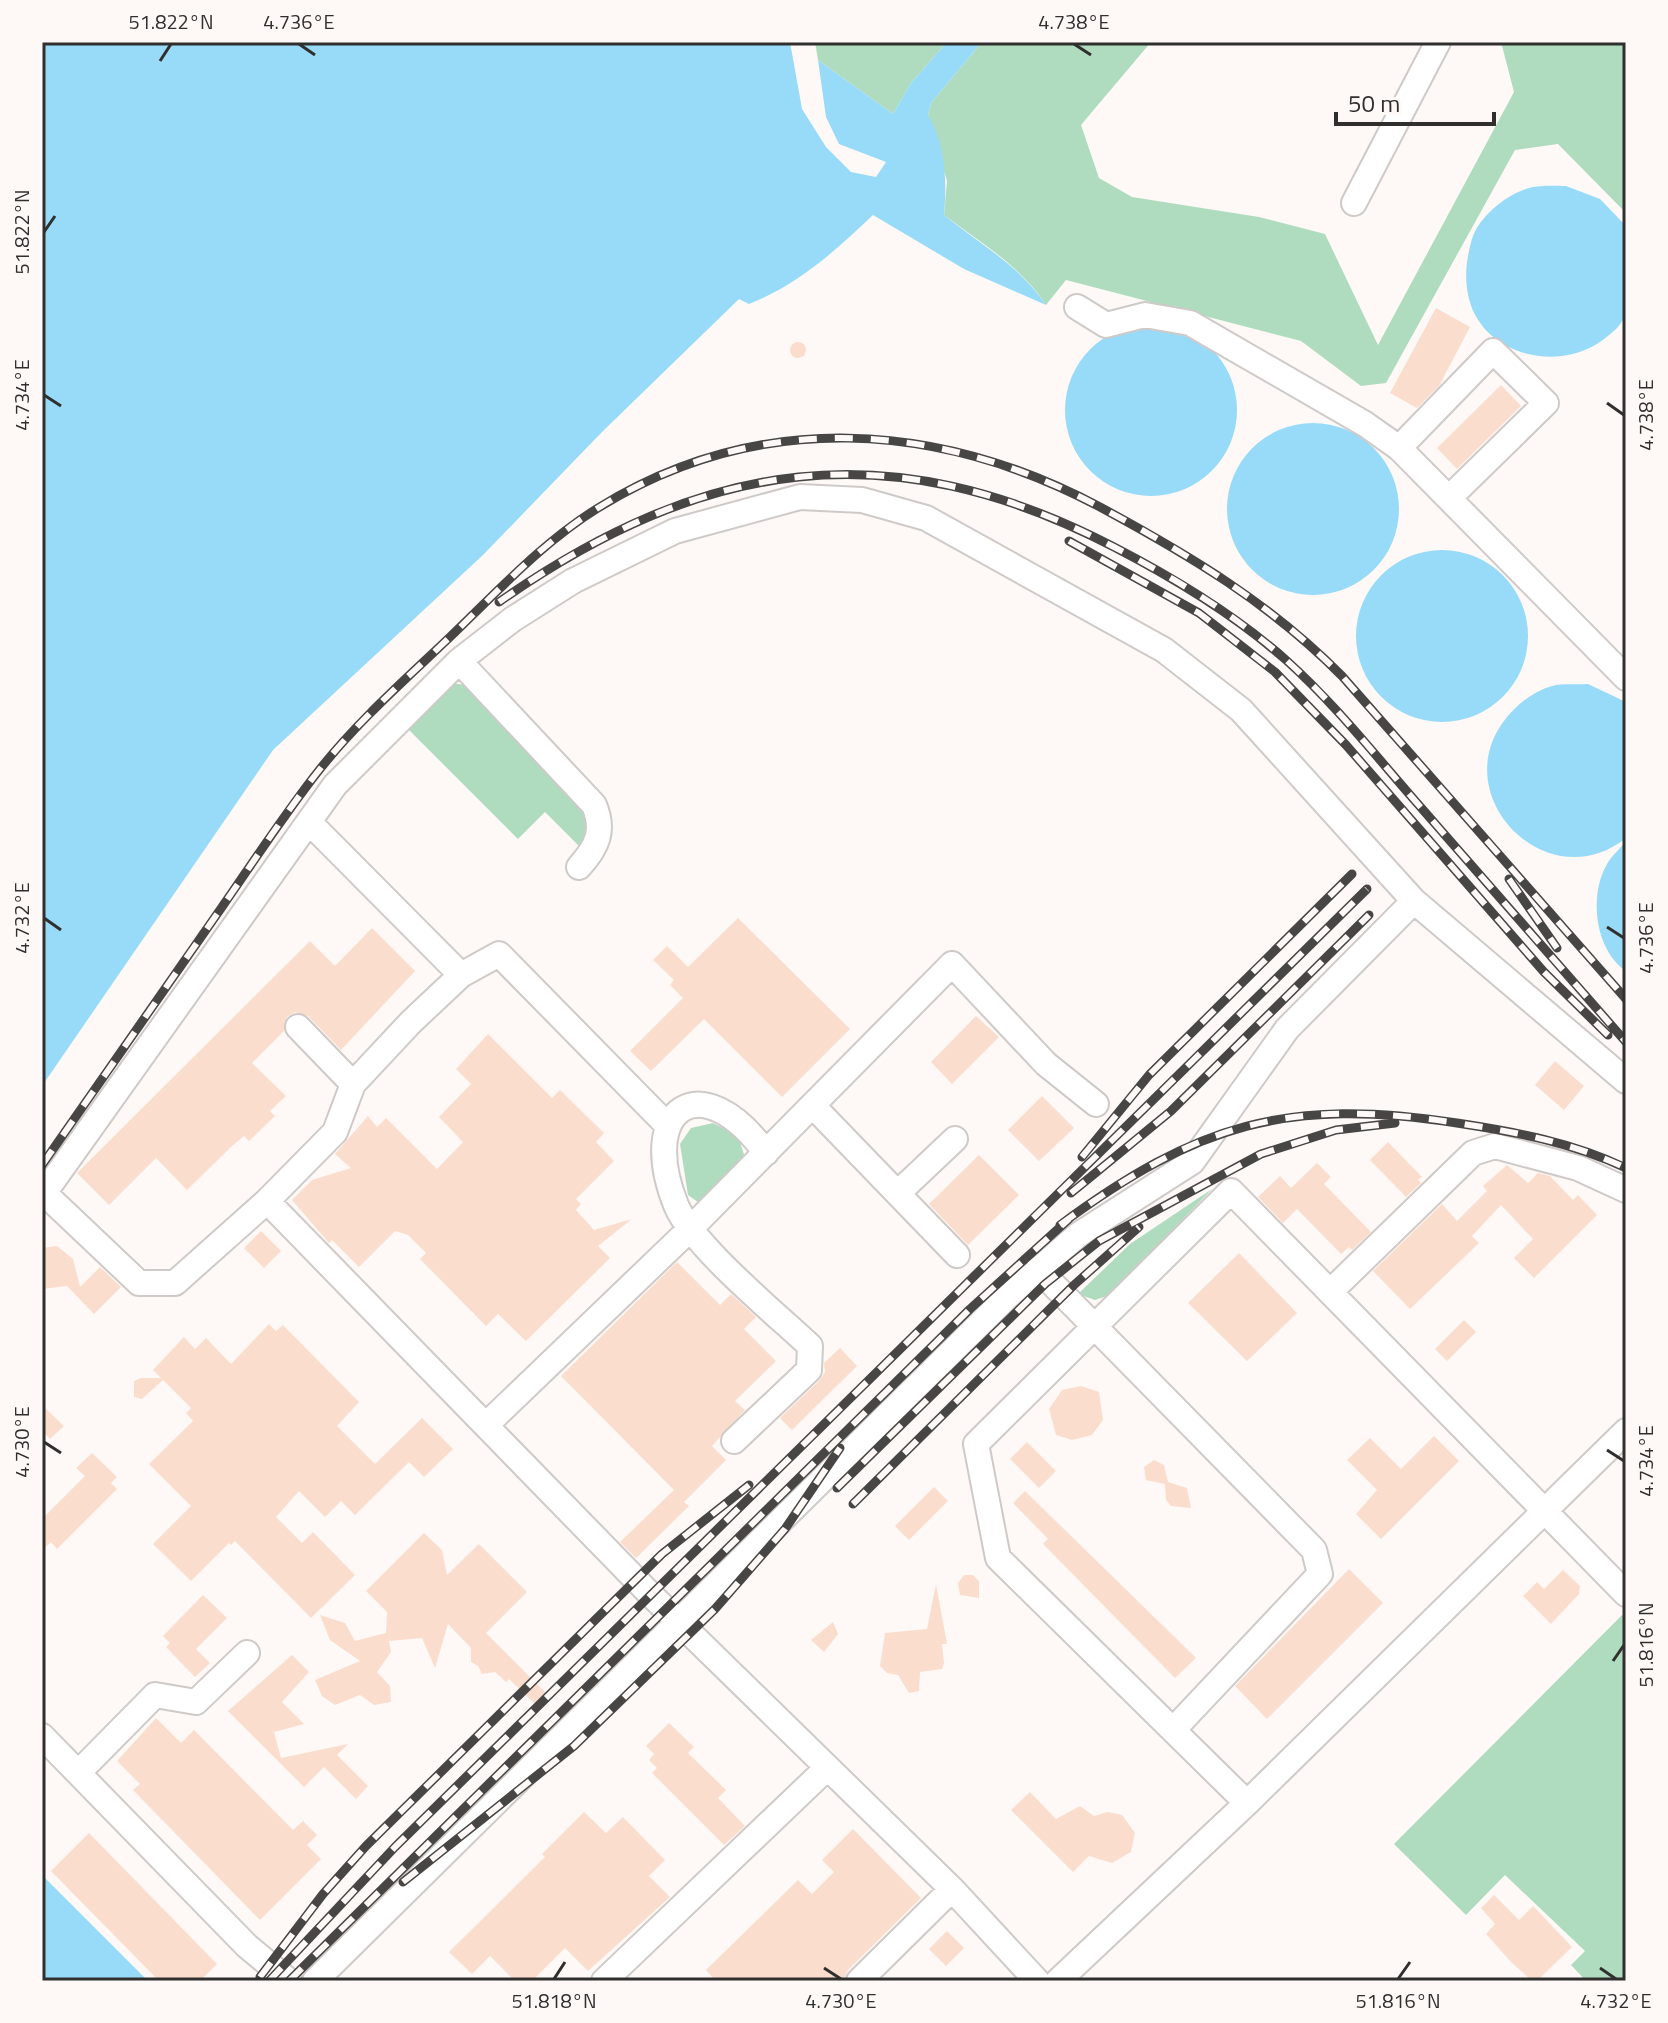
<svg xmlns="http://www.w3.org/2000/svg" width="1668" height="2023" viewBox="0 0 1668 2023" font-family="'Titillium Web',sans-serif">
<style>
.green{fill:#afdcbf}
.water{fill:#97dbf9}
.building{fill:#faddcc}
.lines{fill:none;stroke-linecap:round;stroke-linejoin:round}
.minor-casing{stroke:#cfcac8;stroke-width:28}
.minor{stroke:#fff;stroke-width:24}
.rail-casing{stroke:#484645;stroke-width:9}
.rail{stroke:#fef9f6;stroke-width:6;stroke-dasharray:18;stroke-linecap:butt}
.ticks{fill:none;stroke:#312f2e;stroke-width:3}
.neatline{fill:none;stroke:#312f2e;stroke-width:3}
.ticks-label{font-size:20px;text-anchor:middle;fill:#312f2e}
</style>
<rect width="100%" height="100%" fill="#fef9f6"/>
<path class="green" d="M815 42H947L911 83 893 114 818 60Z
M982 42H1151L1081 125 1099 178 1132 197 1259 217 1325 234 1378 345 1514 92 1501 42H1626V213L1558 144 1515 150 1386 383 1361 386 1301 341 1066 280 1046 305C1020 265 982 244 944 215L947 181 928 115 931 103Z
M452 683 465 685 575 794 590 818 583 850 545 812 518 839 406 727Z
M713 1123 738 1136 746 1161 702 1205 688 1195 680 1144 691 1128Z
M1212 1189 1110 1295 1095 1300 1078 1294 1130 1244Z
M1622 1615 1626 1619V1981H1586L1571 1965 1585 1951 1505 1875 1466 1915 1394 1844Z"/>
<path class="water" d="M42 42H790L802 109 826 147 851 172 876 177 886 162 839 144 826 117 818 60 893 114 911 83 947 42H982L931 103 928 115C946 145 947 182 944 215 981 245 1019 265 1046 305L964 269 873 215C834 252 799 284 749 304L739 299 602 432 483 555 273 750 42 1086Z
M1566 186 1600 199 1625 225C1628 244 1631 301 1624 317 1620 327 1613 332 1604 339 1561 373 1484 357 1469 299 1464 278 1466 260 1472 239 1479 216 1507 194 1529 188 1540 185 1555 186 1566 186Z
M1065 410a86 86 0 1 1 172 0a86 86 0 1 1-172 0Z
M1227 509a86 86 0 1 1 172 0a86 86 0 1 1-172 0Z
M1356 636a86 86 0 1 1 172 0a86 86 0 1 1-172 0Z
M1588 684 1626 702V838C1547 901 1443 794 1507 717 1519 703 1534 691 1552 686 1562 683 1577 685 1588 684Z
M1626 841V971C1595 950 1589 897 1606 866 1610 857 1620 849 1626 841Z
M42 1875 148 1981H42Z"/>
<path class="building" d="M1436 308 1470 327 1439 386 1417 408 1390 393Z
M790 350a8 8 0 1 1 16 0a8 8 0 1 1-16 0Z
M1501 385 1521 406 1457 469 1437 448Z
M738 918 850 1029 782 1097 704 1019 651 1071 630 1051 683 998 670 985 674 980 653 960 667 946 688 967Z
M372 928 415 971 341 1050 308 1016 295 1012 287 1017 284 1031 252 1063 286 1096 270 1111 275 1116 249 1141 244 1136 231 1147 187 1190 156 1158 109 1205 77 1173 310 941 335 966Z
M976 1016 999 1037 952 1084 931 1062Z
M488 1034 552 1098 560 1090 604 1133 596 1142 614 1161 576 1199 581 1204 576 1210 594 1230 632 1219 598 1246 610 1258 526 1341 498 1314 486 1326 420 1259 426 1253 408 1235 395 1231 359 1267 332 1240 329 1243 292 1200 312 1180 351 1168 335 1154 368 1116 377 1127 386 1118 437 1169 463 1142 439 1117 471 1084 456 1069Z
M1555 1061 1584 1086 1564 1110 1535 1085Z
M1042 1096 1074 1128 1039 1161 1008 1130Z
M1388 1142 1422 1177 1418 1180 1421 1183 1406 1197 1370 1160Z
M979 1155 1019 1195 968 1245 929 1204Z
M1317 1163 1331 1177 1324 1184 1371 1232 1352 1250 1349 1247 1341 1254 1297 1209 1283 1223 1258 1197 1280 1176 1291 1188Z
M1507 1165 1528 1183 1538 1173 1550 1176 1573 1200 1578 1195 1597 1215 1534 1278 1514 1258 1533 1239 1501 1205 1472 1236 1479 1243 1410 1309 1373 1271 1442 1204 1457 1221 1487 1191 1483 1186Z
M261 1231 281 1251 264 1268 244 1248Z
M57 1246 73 1259 80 1287 100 1267 121 1287 94 1314 67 1286 42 1289V1248Z
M1239 1253 1297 1313 1247 1361 1188 1303Z
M677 1262 720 1305 731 1294 756 1317 744 1329 776 1361 735 1401 745 1410 712 1446 726 1460 684 1502 689 1506 636 1558 620 1542 674 1490 561 1376Z
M1464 1320 1476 1332 1447 1361 1435 1349Z
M269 1324 276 1331 283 1325 359 1402 337 1426 375 1464 422 1418 453 1449 424 1477 409 1462 355 1515 341 1501 325 1517 299 1491 276 1517 302 1543 313 1532 355 1575 311 1618 235 1541 231 1545 229 1543 191 1581 153 1544 191 1506 149 1464 193 1421 186 1413 191 1408 163 1380 142 1399 134 1397V1381L141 1378H161L153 1370 184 1337 195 1349 206 1338 231 1364Z
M840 1348 857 1366 792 1430 780 1418 819 1381 825 1372 824 1363Z
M1081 1386 1099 1392 1103 1420 1092 1435 1072 1440 1056 1435 1049 1409 1062 1390Z
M42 1405 64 1426 50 1439 42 1430Z
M1434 1436 1459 1461 1381 1539 1356 1514 1377 1490 1347 1460 1370 1438 1401 1469Z
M1027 1442 1056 1471 1039 1488 1010 1459Z
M92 1453 117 1477 111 1483 117 1489 57 1549 51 1542 42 1550V1519L85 1476 76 1468Z
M1154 1460 1164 1465 1168 1482 1187 1488 1191 1508 1171 1506 1166 1500 1165 1484 1146 1480 1144 1467Z
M934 1487 948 1501 909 1540 895 1526Z
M1025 1491 1196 1658 1175 1678 1043 1544 1048 1539 1013 1503Z
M424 1533 442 1550 447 1575 479 1544 527 1592 486 1633 546 1693 535 1704 509 1679 506 1682 495 1672 482 1674 478 1666 471 1662V1648L448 1624 435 1668 422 1638 389 1641 391 1652 377 1672 390 1686 391 1702 374 1705 360 1695 335 1705 322 1696 315 1680 360 1661 330 1640 320 1615 345 1623 355 1641 386 1633 387 1612 366 1591Z
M1349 1569 1383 1603 1267 1719 1235 1686Z
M1563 1570 1580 1586 1579 1594 1551 1624 1523 1596 1537 1582 1544 1589Z
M964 1575H973L979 1581V1598L960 1595 958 1583Z
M936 1584 947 1644H942L944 1663 942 1669 920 1672 919 1691 909 1693 898 1675 887 1673 880 1666 885 1633 927 1629Z
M203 1595 227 1618 196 1649 210 1663 195 1677 166 1647 170 1643 163 1636Z
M833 1622 838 1634 824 1652 811 1640Z
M292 1655 309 1672 282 1702 304 1724 274 1732 281 1758 348 1744 337 1755 368 1786 356 1799 324 1767 304 1787 228 1711Z
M156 1718 181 1743 194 1730 293 1830 303 1821 317 1835 307 1845 321 1859 260 1920 133 1790 140 1784 117 1761Z
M669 1723 694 1747 688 1753 726 1790 718 1798 745 1826 724 1845 652 1773 657 1768 649 1760 654 1754 646 1746Z
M1030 1792 1056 1819 1080 1806 1094 1816 1108 1812 1122 1815 1135 1833 1131 1852 1112 1863 1089 1856 1073 1872 1011 1810Z
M584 1812 606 1833 623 1817 665 1860 649 1876 670 1897 588 1971 565 1948 532 1981H515L490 1956 472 1974 449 1952 545 1857 542 1854Z
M853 1829 921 1898 848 1970 843 1981H716L706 1970 798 1880 812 1894 834 1872 822 1860Z
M89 1833 217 1964 200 1981H159L51 1871Z
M1494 1895 1519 1920 1533 1906 1572 1947 1537 1981H1532L1512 1963 1486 1934 1495 1924 1481 1908Z
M947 1931 964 1948 946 1966 929 1949Z"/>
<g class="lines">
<g class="minor-casing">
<path id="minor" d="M1354 203 1438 42
M1077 307 1106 325 1145 315 1190 323 1365 424 1399 448 1626 678
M1399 448 1493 351 1546 403 1449 498
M459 661 594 805C605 831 597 847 579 867
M309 822 461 975
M298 1027 353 1084
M813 1106 957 1255
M899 1192 955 1139
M44 1193 139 1283H175L267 1201 335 1132 353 1084 411 1022 461 975 499 954 667 1125
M42 1196 335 785 459 661 513 619 573 581 675 531 800 497 862 500 926 518 1164 650 1241 710 1414 901 1626 1081
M267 1201 648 1592 952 1889 1037 1981
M1038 1269 1314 1550 1320 1574 1173 1730
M1331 1291 1473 1153 1495 1146 1578 1168 1626 1190
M486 1425 689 1230 952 964 1046 1064 1096 1104
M734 1441 809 1370 810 1346C775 1313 692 1245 676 1205 637 1108 701 1064 766 1153
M42 1736 247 1946 289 1981
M79 1772 155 1695 196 1702 247 1653
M1247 1803 998 1558 976 1444 1231 1191 1626 1594
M315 1981 1007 1297 1078 1235 1192 1162 1287 1029 1414 901
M604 1981 827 1768
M859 1981 952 1889
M1058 1981 1247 1803 1626 1431"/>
</g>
<use href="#minor" class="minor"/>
<g class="rail-casing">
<path id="rail" d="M1069 541 1199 613 1275 672 1346 745 1544 972 1608 1035
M499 602C703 459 889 430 1114 547 1176 579 1234 614 1286 660 1334 703 1375 755 1417 803 1487 883 1556 962 1626 1042
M1509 879 1557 948
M1082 1157 1149 1075 1352 874
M42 1165C102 1079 162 993 222 907 254 861 285 813 320 769 359 720 406 679 451 636 498 591 543 542 598 508 758 409 938 421 1100 507 1189 555 1270 603 1342 676L1626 999
M1071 1193 1171 1111 1369 915
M1060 1225C1197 1124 1287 1097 1457 1123 1516 1132 1571 1142 1626 1168
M837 1488 1045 1284 1099 1241 1261 1154 1336 1130 1395 1123
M853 1504 1074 1285 1139 1227
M403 1882 574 1746 715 1609 785 1529 840 1448
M260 1977 323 1894 366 1846 662 1554 749 1485
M269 1981 395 1847 1367 889
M289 1981 970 1309 1069 1219"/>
</g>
<use href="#rail" class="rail"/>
</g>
<path class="ticks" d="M299 44 315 55M1074 44 1091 55M160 61 171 44M44 232 55 216M44 395 61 406M1607 403 1624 415M44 918 61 930M1607 927 1624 938M44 1442 61 1453M1607 1450 1624 1461M1613 1661 1624 1645M824 1968 841 1979M1600 1968 1616 1979M554 1979 565 1962M1398 1979 1410 1962"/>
<rect width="1668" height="2023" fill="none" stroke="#fef9f6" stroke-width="88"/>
<path d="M1336 112v12h158v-12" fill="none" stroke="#312f2e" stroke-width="4"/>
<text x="1348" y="112" font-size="24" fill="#312f2e" stroke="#fef9f6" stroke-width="6" paint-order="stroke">50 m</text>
<rect x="44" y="44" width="1580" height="1935" class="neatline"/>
<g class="ticks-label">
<text x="171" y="29">51.822°N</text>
<text x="299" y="29">4.736°E</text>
<text x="1074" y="29">4.738°E</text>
<text transform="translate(22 232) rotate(-90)" y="7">51.822°N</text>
<text transform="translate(22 395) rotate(-90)" y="7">4.734°E</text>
<text transform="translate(1646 415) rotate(-90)" y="7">4.738°E</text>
<text transform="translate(22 918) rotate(-90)" y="7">4.732°E</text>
<text transform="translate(1646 938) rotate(-90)" y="7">4.736°E</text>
<text transform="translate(22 1442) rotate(-90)" y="7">4.730°E</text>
<text transform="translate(1646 1461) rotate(-90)" y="7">4.734°E</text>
<text transform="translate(1646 1645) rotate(-90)" y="7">51.816°N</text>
<text x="554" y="2008">51.818°N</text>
<text x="841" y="2008">4.730°E</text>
<text x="1398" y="2008">51.816°N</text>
<text x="1616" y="2008">4.732°E</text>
</g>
</svg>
